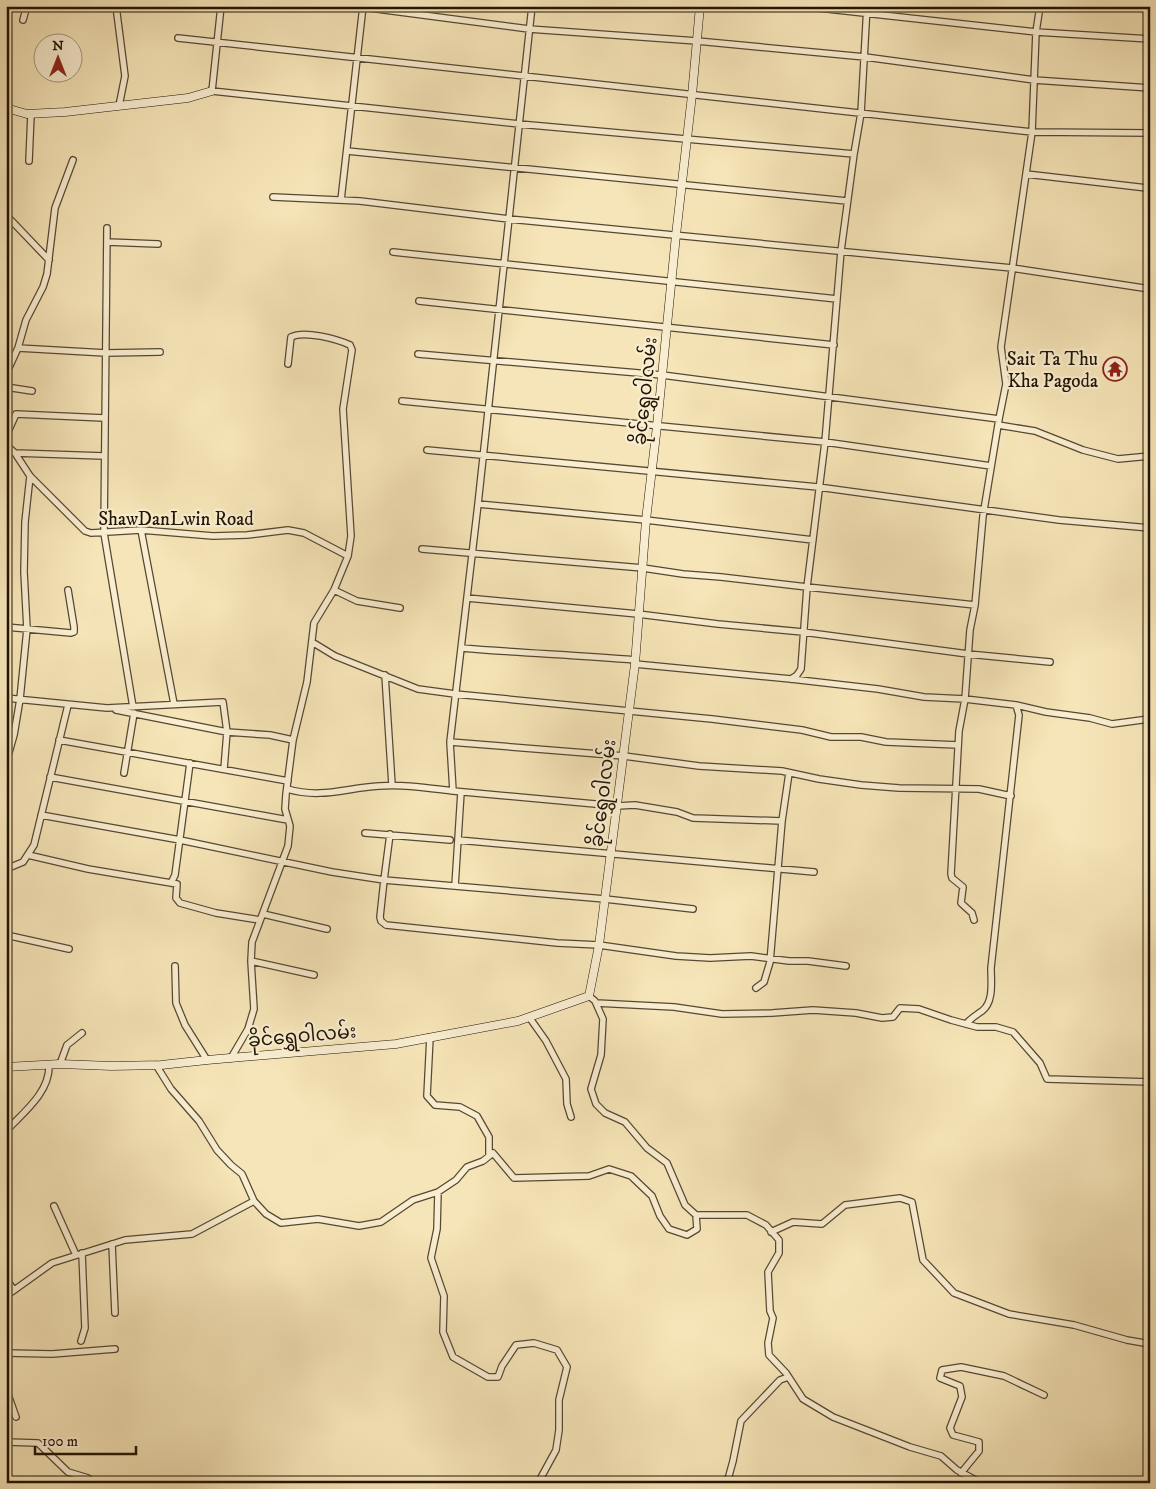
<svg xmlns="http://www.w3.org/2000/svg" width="1156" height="1489" viewBox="0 0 1156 1489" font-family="'IM FELL DW Pica','Noto Sans Myanmar',serif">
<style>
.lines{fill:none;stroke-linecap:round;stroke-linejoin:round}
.street-casing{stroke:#564831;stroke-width:8}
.secondary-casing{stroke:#201404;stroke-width:9}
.street{stroke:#f9eed1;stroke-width:5.5}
.secondary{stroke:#f9eed1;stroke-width:8}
.labels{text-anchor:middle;stroke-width:4.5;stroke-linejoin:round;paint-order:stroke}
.poi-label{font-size:19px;fill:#201404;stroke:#f9eed1;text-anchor:end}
.street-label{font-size:19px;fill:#201404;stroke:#f9eed1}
</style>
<rect width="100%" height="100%" fill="#f6e5b8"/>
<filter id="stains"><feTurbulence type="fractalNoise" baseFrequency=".004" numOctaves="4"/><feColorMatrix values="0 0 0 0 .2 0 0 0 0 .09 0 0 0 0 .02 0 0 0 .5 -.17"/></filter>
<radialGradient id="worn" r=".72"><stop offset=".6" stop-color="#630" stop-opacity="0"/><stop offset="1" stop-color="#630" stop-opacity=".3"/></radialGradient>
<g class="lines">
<g class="street-casing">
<path id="street" d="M116 6 125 76 119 106
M221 6 212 91 519 124 854 154
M354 6 529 29 697 41 865 57 1034 80 1150 88
M532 6 478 504 450 742 453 791 617 806 635 805 677 812 693 818 782 821
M800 6 1036 32 1150 39
M23 20 26 9 24 6
M178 38 1032 132 1150 133
M347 151 847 201
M29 161 31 114
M1026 174 1147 188
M273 197 360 201 509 219 1012 268 1150 289
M341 200 363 6
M6 215 49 260
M107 228 104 533 133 707
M107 242 158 244
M393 252 837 299
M419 301 834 345
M18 348 106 353 160 352
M418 354 662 375 999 419
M6 374 18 348 26 320 43 287 47 274 55 208 73 160
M6 387 32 391
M402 401 825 442 991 466
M998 425 1035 431 1083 450 1118 459 1150 456
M6 436 16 414 104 418
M6 445 15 453 30 476 85 531 91 533 141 530 213 536 247 535 288 530 304 533 348 556
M427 450 818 487 1059 520 1150 528
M15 453 104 456
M478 504 646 520 813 540
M141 530 174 704
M422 549 643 568 683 574 721 577 807 587 825 442 841 251 854 154 861 113 867 6
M334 590 357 601 400 608
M467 598 638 614 718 624 803 632 968 654 1050 662
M6 627 71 633 74 632V627L68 590
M312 642 335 656 418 689 455 694 712 719 802 730 831 737H861L886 742 958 745
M461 648C519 653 577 655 635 660
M635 664 791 679 878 689 924 697 965 699 1016 705 1046 712 1090 718 1112 724 1149 719
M385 675 392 785
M791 679 797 675 801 669 807 587 975 605 983 516 999 419 1006 384 1001 347 1032 132 1036 32 1040 6
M6 698 107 708 223 702 227 732 224 769
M116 710 227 732 270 735 293 740
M59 740 288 781
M450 742 624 756 699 766 782 771 819 779 861 785 899 788 979 789 1011 796
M6 763 14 735 20 699 27 629 24 572 25 522 30 476
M124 773 134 713
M50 777 288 820
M287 789C322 799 345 788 379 786 404 784 428 788 453 791
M41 815 180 840 332 872 384 880 380 917 381 921 386 925 557 943 599 945 676 956 710 958 751 956 789 961H808L846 966
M365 833 450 840
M390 834 384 880 605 899 693 909
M458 840 814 872
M28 855 88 869 177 884 176 898 180 903 216 913 260 920
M6 869 23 862 34 845 68 705
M171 883 175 875 190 763
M455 886 461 792
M6 904V906
M263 914 327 929
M974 920 972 913 961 903 963 887 952 878 951 874 959 731 965 699 970 630 975 605
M6 935 69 949
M251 961 314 975
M175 966 176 1003 185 1025 207 1060
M756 988 764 982 770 962 782 821 789 773
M589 996 595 1001 603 1019 601 1055 591 1089 596 1104 605 1113 625 1122 647 1148 667 1163 685 1205 696 1215H747L766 1225 779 1240V1253L768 1272 770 1311 773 1318 768 1343 769 1355 786 1373 803 1399 833 1417 910 1447 941 1456 957 1470 981 1483
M596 1003 674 1007 722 1014 772 1013 813 1010 856 1013 882 1018 893 1017 900 1008 919 1009 951 1020 977 1027H996L1013 1032 1040 1063 1047 1079 1150 1082
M529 1017 546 1041 566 1079 567 1104 571 1117
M966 1024C971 1018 975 1016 982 1011 994 1002 991 982 991 968L1019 715 1016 705
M430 1037 427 1096 435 1105 460 1107 477 1116 489 1137V1156
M231 1058 248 1029 254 1009 251 961 252 942 288 846 290 826 285 809 286 794 293 740 307 682 314 623 334 590 348 556 351 536 343 409 352 350 350 345C337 339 304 330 291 337L288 364
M60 1064 67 1045 82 1033
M156 1065 171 1089 199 1121 217 1150 231 1165 242 1174 254 1201 266 1214 281 1223 318 1219 359 1226 381 1222 413 1200 438 1192 456 1180 467 1167 483 1161 493 1153 514 1178 589 1176 609 1169 631 1176 652 1196 660 1216 669 1229 687 1235 697 1229 696 1215
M6 1131C24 1112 50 1092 49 1065
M438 1192 437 1229 431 1258 444 1296 443 1332 453 1357 488 1377H498L502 1366 516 1345 534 1343 557 1350 567 1367 559 1400V1430L556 1450 538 1483
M54 1206 76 1255
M771 1232 793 1222 822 1224 845 1205 900 1198 912 1202 923 1260 954 1293 1009 1314 1074 1325 1127 1340 1150 1344
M112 1244 115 1313
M6 1279 14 1290
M6 1296 52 1263 125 1240 192 1234 254 1201
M81 1341 85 1328 82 1253
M6 1353 52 1354 115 1349
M6 1389 16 1417
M6 1442 38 1443 68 1472 88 1478 92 1483
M1149 1465H1150
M961 1473 979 1451V1442L953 1435 950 1428 962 1397 960 1386 940 1378 942 1370 961 1367 1004 1376 1044 1395
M727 1483 733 1461 741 1421 780 1380 788 1377"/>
</g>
<g class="secondary-casing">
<path id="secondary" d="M6 108 27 114 65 112 188 98 212 91
M6 1067 60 1064 112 1066 161 1065 207 1060 396 1044 518 1021 589 996 599 945 635 664 646 520 657 426 676 235 692 95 700 6"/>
</g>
<use href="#street" class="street"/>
<use href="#secondary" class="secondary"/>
</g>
<defs>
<g id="temple-ring" transform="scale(1.25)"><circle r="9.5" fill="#f9eed1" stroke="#8f2418" stroke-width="1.5"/><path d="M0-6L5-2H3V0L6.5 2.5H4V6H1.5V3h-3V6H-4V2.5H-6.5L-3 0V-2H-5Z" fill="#8f2418"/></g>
</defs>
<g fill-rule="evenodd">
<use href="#temple-ring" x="1115" y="369"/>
</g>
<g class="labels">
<g class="poi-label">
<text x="1098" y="365">Sait Ta Thu<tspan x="1098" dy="22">Kha Pagoda</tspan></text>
</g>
<g class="street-label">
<text transform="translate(644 391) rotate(-84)" y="7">ခိုင်ရွှေဝါလမ်း</text>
<text x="176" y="525">ShawDanLwin Road</text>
<text transform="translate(602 793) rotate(-83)" y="7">ခိုင်ရွှေဝါလမ်း</text>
<text transform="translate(302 1035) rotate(-5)" y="7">ခိုင်ရွှေဝါလမ်း</text>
</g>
</g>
<rect width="1156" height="1489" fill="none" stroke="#f6e5b8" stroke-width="25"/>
<rect x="8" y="8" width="1141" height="1474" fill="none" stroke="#201404" stroke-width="2.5"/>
<rect x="12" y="12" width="1131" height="1464" fill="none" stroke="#201404"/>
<g transform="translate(58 58)"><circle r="24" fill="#f9eed1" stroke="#a2977f"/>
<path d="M0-4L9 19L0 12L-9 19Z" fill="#8f2418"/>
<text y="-8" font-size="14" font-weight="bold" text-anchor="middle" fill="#201404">N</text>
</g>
<path d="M35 1446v8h101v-8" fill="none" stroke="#201404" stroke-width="2.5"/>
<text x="42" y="1446" font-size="15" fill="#201404" stroke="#f9eed1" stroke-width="4" paint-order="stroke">100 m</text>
<rect width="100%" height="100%" filter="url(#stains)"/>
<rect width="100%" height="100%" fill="url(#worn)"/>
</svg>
